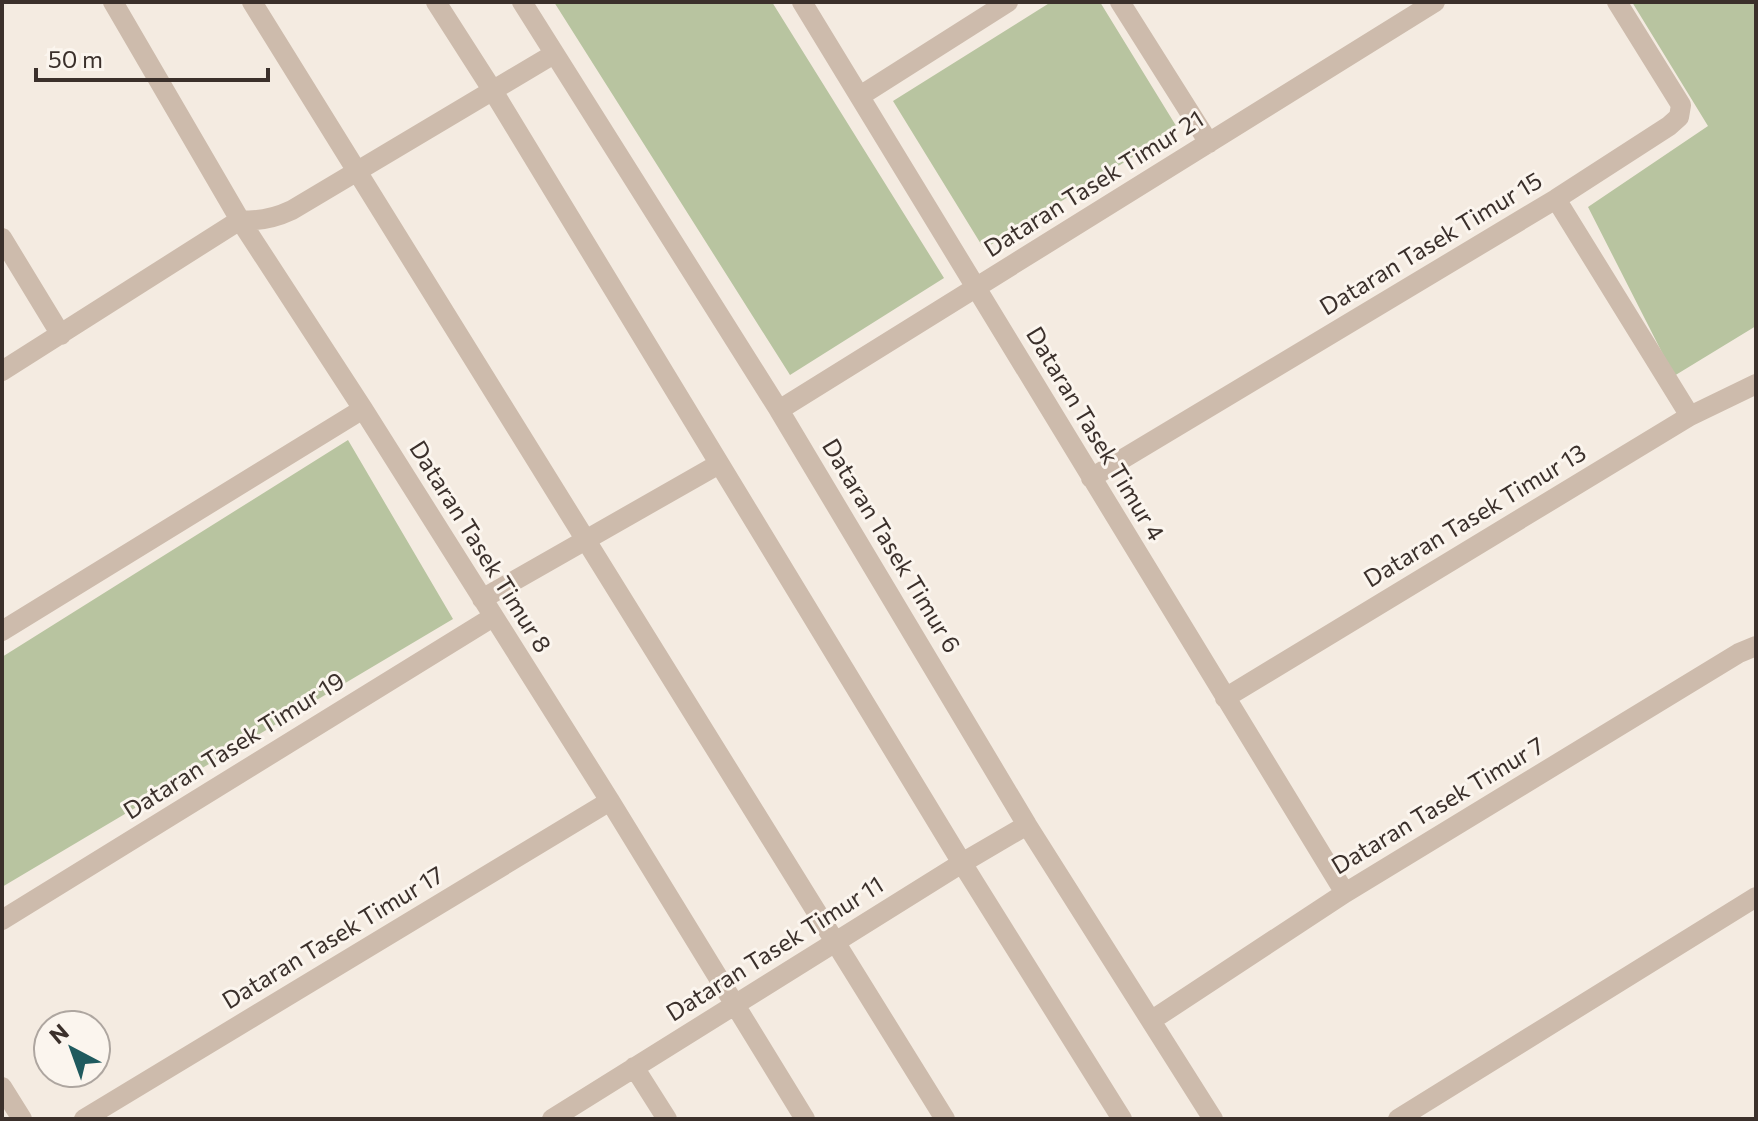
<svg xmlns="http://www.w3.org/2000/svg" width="1758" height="1121" viewBox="0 0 1758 1121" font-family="Commissioner,sans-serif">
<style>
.green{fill:#b8c4a0}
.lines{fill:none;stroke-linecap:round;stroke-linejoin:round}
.minor{stroke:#cdbbac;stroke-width:20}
.labels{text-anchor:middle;stroke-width:6;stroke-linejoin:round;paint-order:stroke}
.street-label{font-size:24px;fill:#3b302b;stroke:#fbf5ee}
</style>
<rect width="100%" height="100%" fill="#f4ebe1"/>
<path class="green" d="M554 2H772L944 278 790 375Z
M1051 2H1100L1178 129 984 249 893 101Z
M1632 2H1756V326L1674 376 1588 207 1708 126Z
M348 440 453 619 2 887V657Z"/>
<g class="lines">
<path class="minor" d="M113 2 240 220 363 409 610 801 805 1119
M252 2 945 1119
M436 2 493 91 962 863 1122 1119
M522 2 779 410 1027 825 1213 1119
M802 2 1345 893
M1120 2 1209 143
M860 96 1008 2
M1556 199 1690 416
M2 238 61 335
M2 371 240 220C259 222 275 218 292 210L554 54
M779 410 1435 2
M1091 478 1556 199 1669 126 1679 117 1681 105 1617 2
M482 599 719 464
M2 631 363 409
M1225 698 1690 416 1756 384
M2 920 493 617
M1152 1020 1345 893 1739 653 1756 646
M634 1067 667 1119
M2 1087 22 1119
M84 1119 610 801
M552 1119 962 863 1027 825
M1398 1119 1756 897"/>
</g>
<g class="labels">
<g class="street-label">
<text transform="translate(1094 184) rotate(-32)" y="8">Dataran Tasek Timur 21</text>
<text transform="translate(1431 244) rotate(-31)" y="8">Dataran Tasek Timur 15</text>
<text transform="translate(1095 434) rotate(59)" y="8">Dataran Tasek Timur 4</text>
<text transform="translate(1475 516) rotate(-31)" y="8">Dataran Tasek Timur 13</text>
<text transform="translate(891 546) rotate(59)" y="8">Dataran Tasek Timur 6</text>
<text transform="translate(480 547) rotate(58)" y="8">Dataran Tasek Timur 8</text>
<text transform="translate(234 746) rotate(-32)" y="8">Dataran Tasek Timur 19</text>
<text transform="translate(1438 806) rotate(-31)" y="8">Dataran Tasek Timur 7</text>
<text transform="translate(333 938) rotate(-31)" y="8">Dataran Tasek Timur 17</text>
<text transform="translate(775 949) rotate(-32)" y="8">Dataran Tasek Timur 11</text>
</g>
</g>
<rect width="1758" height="1121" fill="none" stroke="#3b302b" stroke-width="8"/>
<g transform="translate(72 1049) rotate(319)"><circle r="38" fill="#fbf5ee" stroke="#aea6a0" stroke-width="2"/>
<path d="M0-6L14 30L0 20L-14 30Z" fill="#1f5a5e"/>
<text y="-12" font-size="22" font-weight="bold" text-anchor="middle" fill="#3b302b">N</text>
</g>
<path d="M36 68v12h232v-12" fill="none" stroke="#3b302b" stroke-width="4"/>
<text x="48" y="68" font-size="24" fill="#3b302b" stroke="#fbf5ee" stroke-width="6" paint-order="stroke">50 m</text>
</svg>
